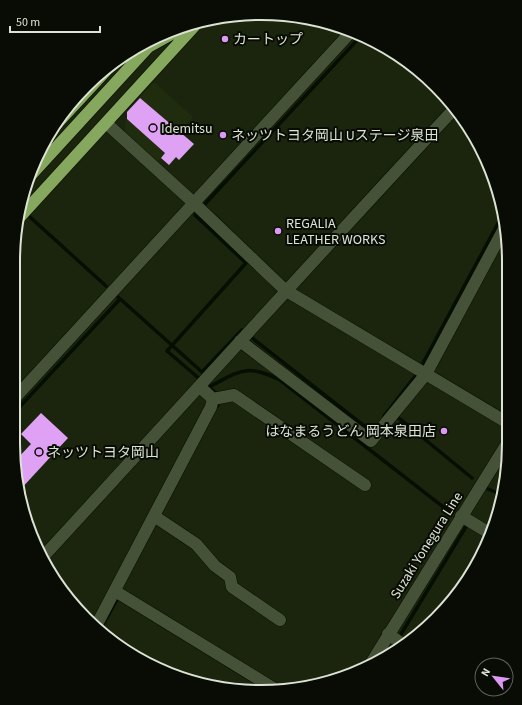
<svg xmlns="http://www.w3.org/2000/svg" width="522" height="705" viewBox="0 0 522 705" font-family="'Source Sans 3','Noto Sans JP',sans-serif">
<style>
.built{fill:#1f2c0d}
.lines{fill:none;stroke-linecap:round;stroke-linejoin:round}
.stream{stroke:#050e00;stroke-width:3.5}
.building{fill:#dea1f3}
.street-casing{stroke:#060e00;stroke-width:13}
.secondary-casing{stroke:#060e00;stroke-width:13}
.highway-casing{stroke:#060e00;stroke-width:13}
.street{stroke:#465238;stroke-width:12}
.secondary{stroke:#465238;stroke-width:12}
.highway{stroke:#86a75e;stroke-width:12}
.poi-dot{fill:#dd99f4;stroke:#080c04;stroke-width:1.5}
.labels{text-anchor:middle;stroke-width:4;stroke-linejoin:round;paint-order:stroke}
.poi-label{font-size:14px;fill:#dce3d4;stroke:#080c04;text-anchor:start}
.street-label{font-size:14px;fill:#dce3d4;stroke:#080c04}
.rim{fill:none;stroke:#dce3d4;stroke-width:2}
</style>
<rect width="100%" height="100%" fill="#1b250d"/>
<path class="built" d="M154 82 193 117 180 131 194 144 179 160 176 157 169 165 161 158 156 163 124 134 127 112Z"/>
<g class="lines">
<path class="stream" d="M204 205 359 38
M197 214 195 215 246 263 167 351 202 381
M30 217 106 286
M118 297 202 372 242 330 368 429 375 428 376 426
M422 365 503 214
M208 386 218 395V405L215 409
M209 387C240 371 246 363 280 380L451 513
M388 411 416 375
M13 414 120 299
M384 416 388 411 400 419 472 478
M486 488 502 495
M99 632 119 596
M389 654 467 525 466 524"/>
</g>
<path class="building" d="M140 98 194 144 179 160 176 157 169 165 161 158 165 153 127 119V112Z
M41 413 68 438 19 491V486L21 483 18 480 15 461 31 444 21 434Z"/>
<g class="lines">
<g class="street-casing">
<path id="street" d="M106 123 195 204 285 290 508 423
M240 341 371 441 426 374 506 225
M213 399 234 395 365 485
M13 400 349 34
M154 516 196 544 215 566 230 577 232 587 280 620
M461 516 491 534
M42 558C180 408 316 257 455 108
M115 591 278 691
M95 628 211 407 213 399 200 387
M388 634 404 645"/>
</g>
<g class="secondary-casing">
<path id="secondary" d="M370 665 508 442"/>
</g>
<g class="highway-casing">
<path id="highway" d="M148 47 175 32
M52 129 114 62
M31 175 151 44
M18 219 199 21"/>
</g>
<use href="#street" class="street"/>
<use href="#secondary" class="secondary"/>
<use href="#highway" class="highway"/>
</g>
<g class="poi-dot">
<circle cx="225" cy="39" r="4"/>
<circle cx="153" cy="128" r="4"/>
<circle cx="223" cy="135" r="4"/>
<circle cx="278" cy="231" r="4"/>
<circle cx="444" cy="431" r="4"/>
<circle cx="39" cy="452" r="4"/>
</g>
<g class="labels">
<g class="poi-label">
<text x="233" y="44">カートップ</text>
<text x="161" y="133">Idemitsu</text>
<text x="231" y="140">ネッツトヨタ岡山 Uステージ泉田</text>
<text x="286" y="228">REGALIA<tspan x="286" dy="16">LEATHER WORKS</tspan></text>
<text x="436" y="436" text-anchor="end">はなまるうどん 岡本泉田店</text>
<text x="47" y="457">ネッツトヨタ岡山</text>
</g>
<g class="street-label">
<text transform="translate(426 545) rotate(-58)" y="5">Suzaki Yonegura Line</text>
</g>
</g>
<path d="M0 0H522V705H0ZM261 20H261A241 241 0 0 1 502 261V444A241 241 0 0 1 261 685H261A241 241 0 0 1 20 444V261A241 241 0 0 1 261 20Z" fill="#080c04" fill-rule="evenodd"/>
<path class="rim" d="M261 20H261A241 241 0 0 1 502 261V444A241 241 0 0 1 261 685H261A241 241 0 0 1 20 444V261A241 241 0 0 1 261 20Z"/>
<g transform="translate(494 677) rotate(300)"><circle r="19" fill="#080c04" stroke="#5d6257"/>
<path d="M0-3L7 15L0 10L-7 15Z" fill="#dd99f4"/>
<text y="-6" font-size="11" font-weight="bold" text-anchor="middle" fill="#dce3d4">N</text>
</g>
<path d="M10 26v6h90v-6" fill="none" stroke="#dce3d4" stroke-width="2"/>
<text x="16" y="26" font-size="12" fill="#dce3d4" stroke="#080c04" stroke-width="3" paint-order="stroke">50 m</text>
</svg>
